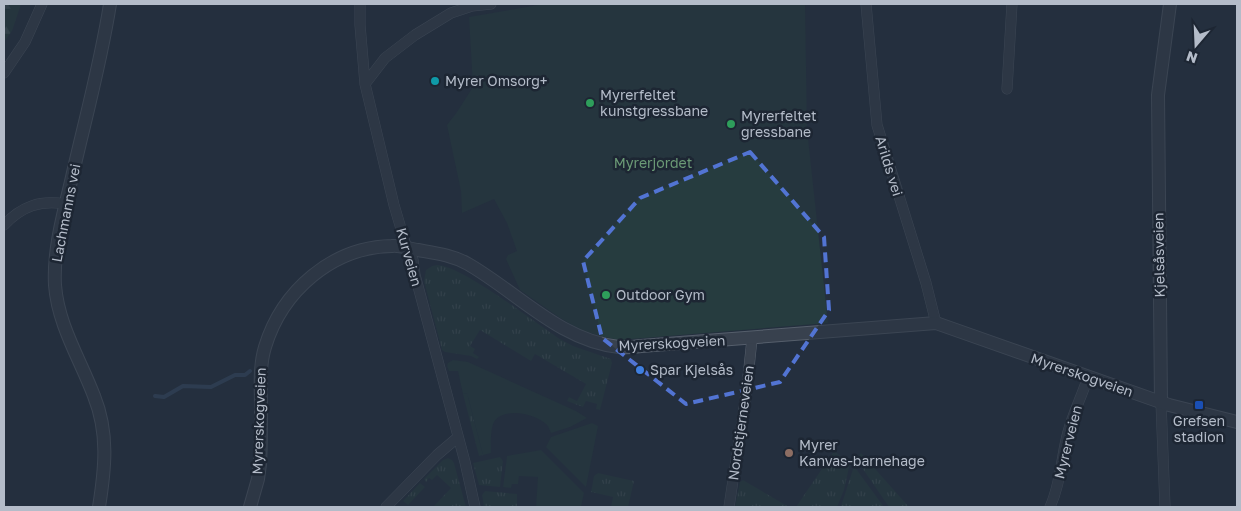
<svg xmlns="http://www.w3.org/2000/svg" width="1241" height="511" viewBox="0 0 1241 511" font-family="'Golos Text',sans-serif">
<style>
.grass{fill:url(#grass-tufts)}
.forest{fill:url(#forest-firs)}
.park{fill:#263c3f}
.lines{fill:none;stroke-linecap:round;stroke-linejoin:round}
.stream{stroke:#394c67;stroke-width:4}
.minor-casing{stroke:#565f6c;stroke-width:11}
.tertiary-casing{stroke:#565f6c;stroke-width:14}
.minor{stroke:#38414e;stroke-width:10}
.tertiary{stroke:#38414e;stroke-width:12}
.marked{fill:none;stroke:#5274d3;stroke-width:4;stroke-dasharray:10 6;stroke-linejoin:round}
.culture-dot{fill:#0f9aa8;stroke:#1d2633;stroke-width:2}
.leisure-dot{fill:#2e9e5b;stroke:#1d2633;stroke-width:2}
.shop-dot{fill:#3f7fe0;stroke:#1d2633;stroke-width:2}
.transit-dot{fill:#1a4fb4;stroke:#1d2633;stroke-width:2}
.education-dot{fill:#8d6e63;stroke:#1d2633;stroke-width:2}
.labels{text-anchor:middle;stroke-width:5;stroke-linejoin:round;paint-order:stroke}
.poi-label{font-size:14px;fill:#b4bcc9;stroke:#1d2633;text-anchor:start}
.park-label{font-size:14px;fill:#6b9a76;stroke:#1d2633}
.street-label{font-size:14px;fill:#b4bcc9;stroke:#1d2633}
</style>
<defs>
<pattern id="grass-tufts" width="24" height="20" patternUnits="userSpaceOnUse" patternTransform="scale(1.25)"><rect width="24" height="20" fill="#263c3f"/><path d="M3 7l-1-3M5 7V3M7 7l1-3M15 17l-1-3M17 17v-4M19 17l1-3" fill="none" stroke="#435659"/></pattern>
<pattern id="forest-firs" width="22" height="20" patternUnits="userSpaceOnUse" patternTransform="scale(1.25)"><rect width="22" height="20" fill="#263c3f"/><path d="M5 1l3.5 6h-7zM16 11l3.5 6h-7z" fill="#435659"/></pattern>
</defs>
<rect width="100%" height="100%" fill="#242f3e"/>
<path class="grass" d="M437 265C461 265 536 323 560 339L573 346 611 359 612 363 600 410 596 409 597 404 586 401 583 407 567 401 569 397 577 401 586 384 535 354 531 361 480 330 470 346 475 349 473 353 479 357 477 359 471 356 445 352 442 350 424 281 426 270 432 266Z
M467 393 483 455 479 456 463 394Z
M834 451 850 463 844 490 837 507H796Z
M861 453 909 507H889L856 459Z
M500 457 503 461 500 487 479 485 473 463Z
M448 458 452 460 454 463 466 507H433L451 488 437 475 432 480 429 478 426 482 424 479 443 460Z
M854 466 884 507 841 506Z
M598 473 634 481 628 507H611L613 497 591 492 594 476Z
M743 480 789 507H735L740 482Z
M420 483 425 487 408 505 403 501Z
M485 491 517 494V507H484L482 495Z"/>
<path class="forest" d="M4 4H21L12 31 4 42Z"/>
<path class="park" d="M544 4H805L807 129 828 323 619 340 600 336 581 330 560 318 520 290 506 259 508 255 517 251 507 223 494 199 462 213 461 191 447 125 457 112 473 87 469 17Z
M453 360 468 362 576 411 587 418 570 427 551 433C550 431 549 428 548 426 538 414 504 406 494 422 490 430 491 444 491 453L483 455 467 393 463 394 458 371H449L447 366 448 363Z
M592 423 598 426 586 487 546 447 551 437Z
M541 450 584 493 581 507H536L538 477 519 476 518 484H512L511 488 503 487 507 456Z"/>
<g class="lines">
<path class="stream" d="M155 396 164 397 183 386 211 387 235 375H245L250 371"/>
<g class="minor-casing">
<path id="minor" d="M360 4V25L365 84 394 205 407 249 413 260 415 275 465 462 475 507
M866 4 877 125 926 283 936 323
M4 73 25 42 42 4
M365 84 385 58 415 35 451 13 472 6 491 4
M1007 89 1012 4
M4 225C22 206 40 200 65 204
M1161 402 1165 507
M386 507 437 455 457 438
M729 507 747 387 752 339
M1050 507C1061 483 1061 457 1068 432 1073 413 1082 396 1088 377"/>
</g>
<g class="tertiary-casing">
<path id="tertiary" d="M1161 402 1158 95 1170 4
M99 507C105 469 109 433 94 396 80 359 58 325 55 285 53 249 64 212 72 177 85 120 101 62 110 4
M250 507 258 479 260 464C261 445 261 426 261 407 261 387 259 367 265 347 282 291 332 247 392 246 400 245 409 249 418 250 435 253 452 255 468 264 517 292 560 341 619 347 626 348 634 347 641 346L936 323 1169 405 1237 422"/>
</g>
<use href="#minor" class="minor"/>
<use href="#tertiary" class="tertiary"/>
</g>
<path d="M0 0H1241V511H0ZM750 152 824 237 829 310 780 382 686 404 602 338 583 261 640 198Z" fill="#242f3e" fill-opacity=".55" fill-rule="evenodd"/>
<path class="marked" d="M750 152 824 237 829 310 780 382 686 404 602 338 583 261 640 198Z"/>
<circle class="culture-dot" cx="435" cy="81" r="5"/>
<g class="leisure-dot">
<circle cx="590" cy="103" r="5"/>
<circle cx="731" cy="124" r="5"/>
<circle cx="606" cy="295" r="5"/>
</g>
<circle class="shop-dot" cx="640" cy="370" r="5"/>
<rect class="transit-dot" x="1194" y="400" width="10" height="10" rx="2.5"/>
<circle class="education-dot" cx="789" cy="453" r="5"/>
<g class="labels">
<g class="poi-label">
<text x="445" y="86">Myrer Omsorg+</text>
<text x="600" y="100">Myrerfeltet<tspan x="600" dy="16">kunstgressbane</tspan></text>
<text x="741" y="121">Myrerfeltet<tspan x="741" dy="16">gressbane</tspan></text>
<text x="616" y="300">Outdoor Gym</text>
<text x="650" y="375">Spar Kjelsås</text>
<text x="1199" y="426" text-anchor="middle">Grefsen<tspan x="1199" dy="16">stadion</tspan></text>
<text x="799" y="450">Myrer<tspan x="799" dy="16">Kanvas-barnehage</tspan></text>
</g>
<g class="park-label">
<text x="653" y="168">Myrerjordet</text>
</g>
<g class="street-label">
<text transform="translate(889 166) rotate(73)" y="5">Arilds vei</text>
<text transform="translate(66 213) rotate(-79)" y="5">Lachmanns vei</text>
<text transform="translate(1159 255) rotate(-91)" y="5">Kjelsåsveien</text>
<text transform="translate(409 257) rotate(74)" y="5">Kurveien</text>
<text transform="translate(672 343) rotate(-3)" y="5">Myrerskogveien</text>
<text transform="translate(1082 375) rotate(19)" y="5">Myrerskogveien</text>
<text transform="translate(259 421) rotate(-88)" y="5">Myrerskogveien</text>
<text transform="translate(741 423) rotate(-82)" y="5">Nordstjerneveien</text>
<text transform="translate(1068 442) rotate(-76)" y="5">Myrerveien</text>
</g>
</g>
<rect width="1241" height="511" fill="none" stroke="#b4bcc9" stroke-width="10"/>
<g transform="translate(1196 45) rotate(199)" stroke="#1d2633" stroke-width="4" paint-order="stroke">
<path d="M0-4L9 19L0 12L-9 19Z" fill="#b4bcc9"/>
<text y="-8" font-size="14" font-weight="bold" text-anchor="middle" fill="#b4bcc9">N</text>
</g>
</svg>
